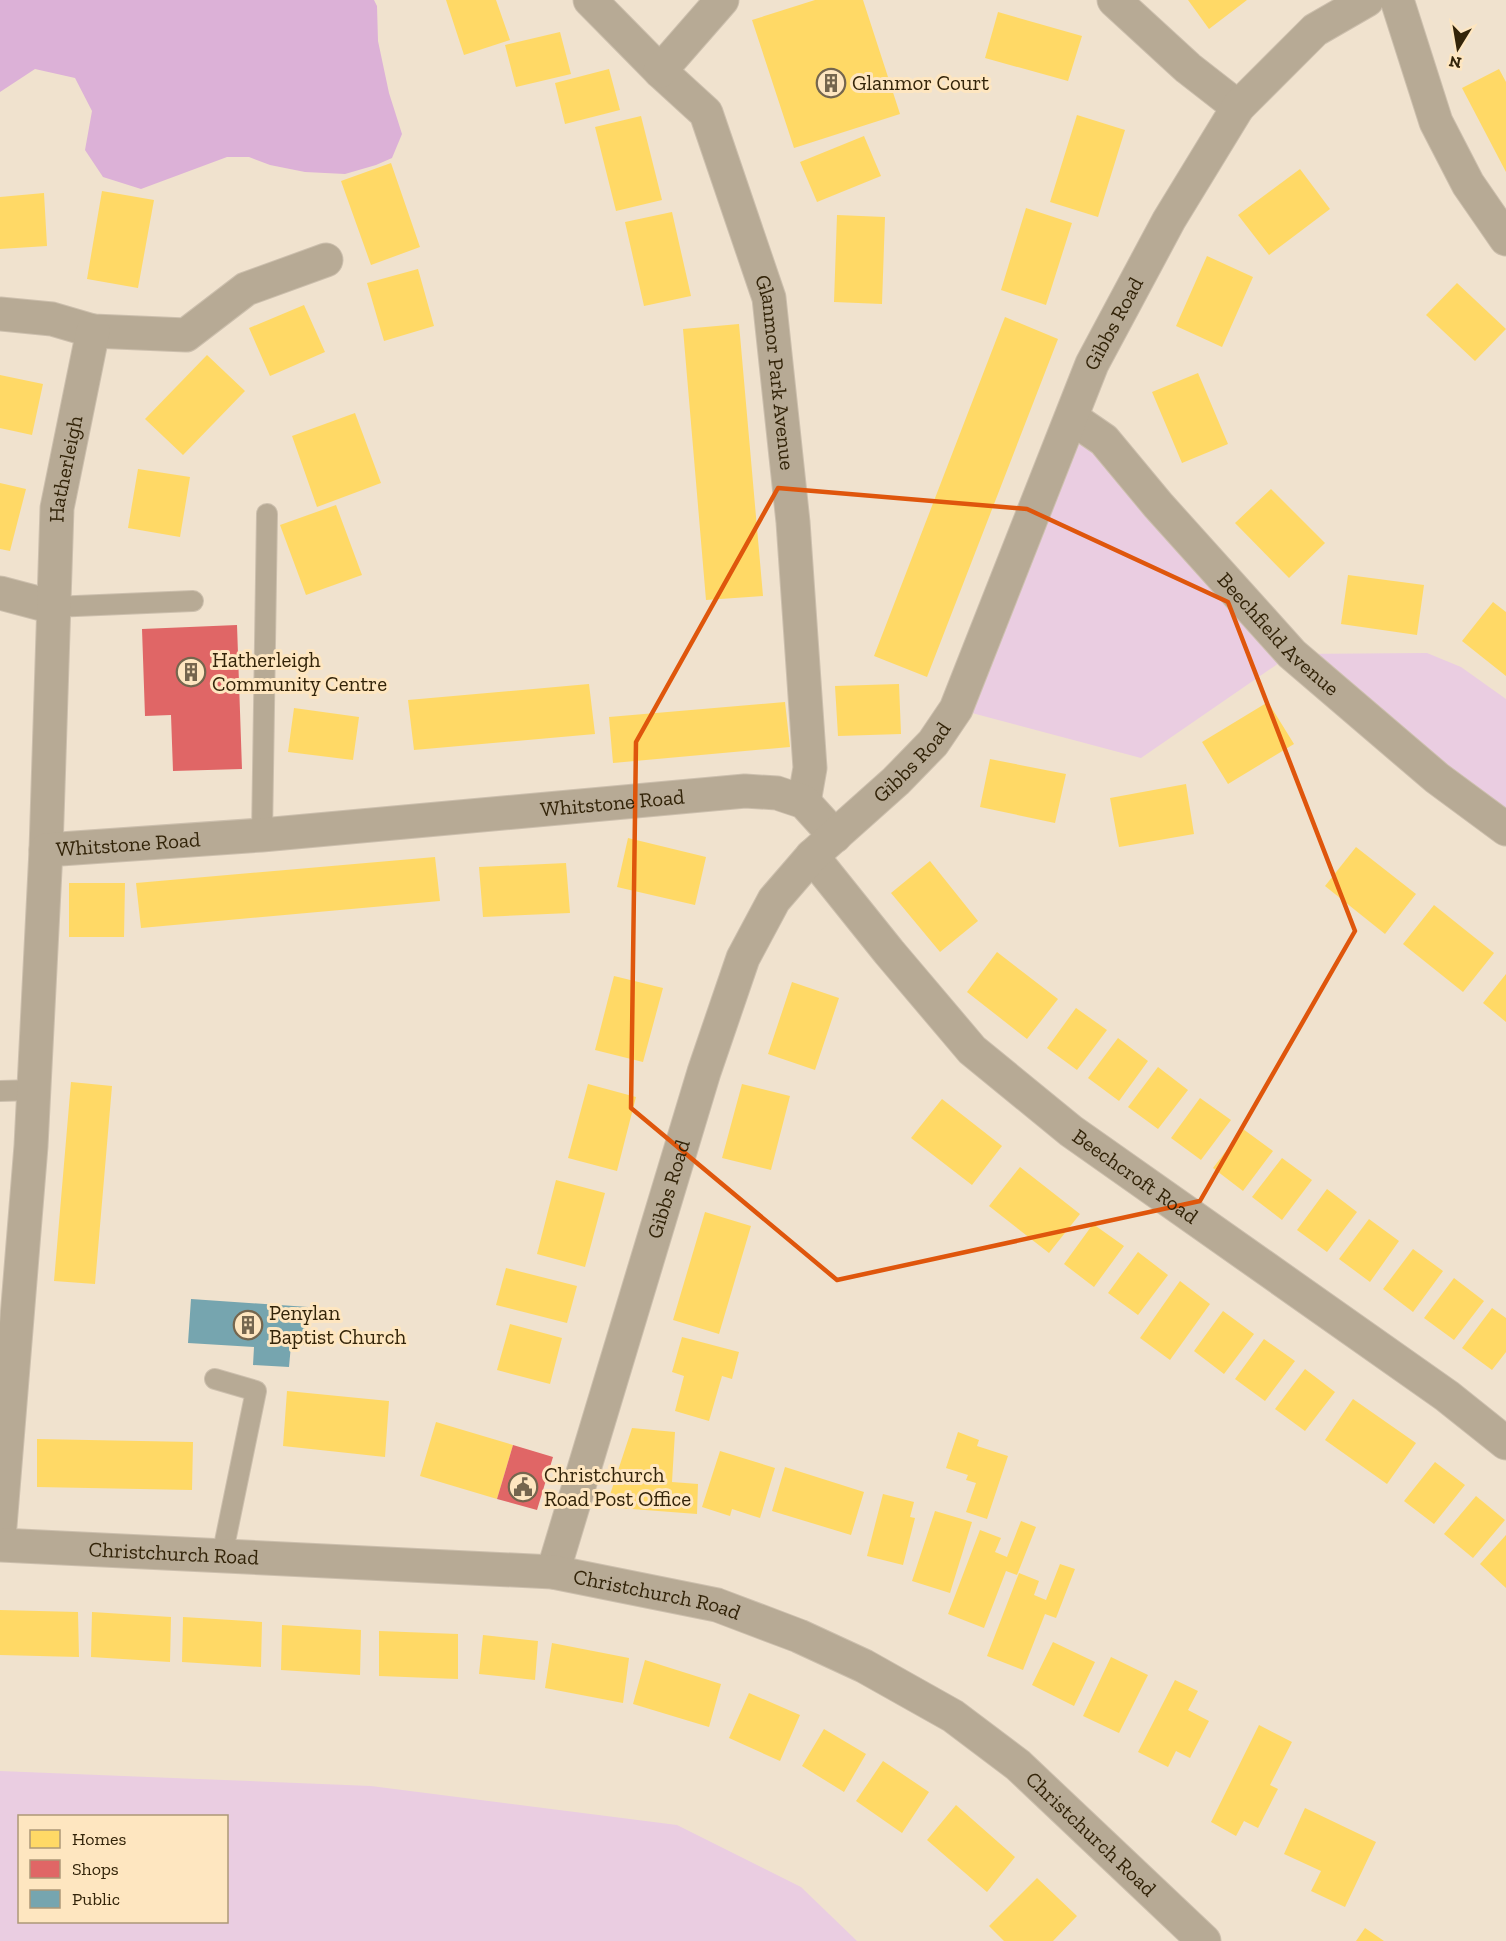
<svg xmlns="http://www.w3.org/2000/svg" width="1506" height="1941" viewBox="0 0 1506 1941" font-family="'Zilla Slab',serif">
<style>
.green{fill:#eacde1;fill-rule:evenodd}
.forest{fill:#dcb1d7}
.homes{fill:#ffd966}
.shops{fill:#e06666}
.public{fill:#76a5af}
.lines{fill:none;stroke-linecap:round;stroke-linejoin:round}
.service-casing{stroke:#ccbfad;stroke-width:22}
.minor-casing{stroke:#ccbfad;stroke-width:35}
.tertiary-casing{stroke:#ccbfad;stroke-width:35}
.service{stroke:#b7aa95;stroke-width:20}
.minor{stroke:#b7aa95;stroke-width:33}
.tertiary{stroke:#b7aa95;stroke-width:33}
.marked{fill:none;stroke:#df560c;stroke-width:4.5;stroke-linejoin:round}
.labels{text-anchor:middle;stroke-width:6;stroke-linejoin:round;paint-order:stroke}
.poi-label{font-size:21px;fill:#332409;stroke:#fee6c0;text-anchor:start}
.street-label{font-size:21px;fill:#332409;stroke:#fee6c0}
</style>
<rect width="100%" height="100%" fill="#f0e2ce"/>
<path class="green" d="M1072 418 1292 654 1427 653 1461 667 1506 699V829L1292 654 1141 758 957 709Z
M0 1771 371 1786 677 1825 801 1887 857 1941H0ZM20 1816H226V1922H20Z"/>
<path class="forest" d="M0 0H374L377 6 378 41 389 93 402 134 392 158 376 165 345 174 305 172 270 165 249 157H227L141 189 103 177 85 150 92 111 75 78 35 69 0 92Z"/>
<path class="homes" d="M446 0H496L510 40 464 55Z
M815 0H863L900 114 794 148 752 20Z
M1188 0H1247L1209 29Z
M998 12 1082 36 1068 81 985 58Z
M560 32 571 74 516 87 505 45Z
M609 69 620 110 565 124 555 83Z
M1499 69 1506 82V172L1462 88Z
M1077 115 1125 130 1098 217 1050 202Z
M641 116 662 200 616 211 595 127Z
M864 136 881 176 817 202 800 162Z
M391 163 420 247 371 265 341 181Z
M1300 169 1330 209 1269 255 1238 215Z
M102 191 154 200 138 288 87 279Z
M44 193 47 246 0 249V197Z
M1026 208 1072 223 1046 305 1001 290Z
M672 212 691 296 644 306 625 222Z
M837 215 885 217 882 304 834 302Z
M1207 256 1253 277 1222 347 1176 326Z
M418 269 434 326 384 341 367 283Z
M1457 283 1506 329 1475 361 1426 315Z
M304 305 325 352 270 376 249 328Z
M1005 317 1058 339 927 677 874 656Z
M739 324 763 596 706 600 683 329Z
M207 355 245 391 183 455 145 419Z
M1198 373 1228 444 1182 463 1152 392Z
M0 375 43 384 32 435 0 428Z
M355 413 381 483 317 507 292 436Z
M138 469 190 477 180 537 128 528Z
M0 483 26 489 10 551 0 549Z
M1271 489 1325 543 1289 578 1235 523Z
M336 505 362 575 306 595 280 525Z
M1348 575 1424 585 1417 635 1341 624Z
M1493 602 1506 612V676L1462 641Z
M589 684 595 734 414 750 408 700Z
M899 684 901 734 838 736 835 686Z
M785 702 790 747 613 763 609 717Z
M1268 702 1294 744 1228 784 1202 742Z
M294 708 359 717 353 760 288 752Z
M990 759 1066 774 1055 823 980 807Z
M1186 784 1194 834 1119 847 1110 798Z
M628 838 706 857 695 905 617 887Z
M1356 847 1416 894 1385 934 1325 886Z
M435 857 440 901 141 928 136 883Z
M930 861 978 921 940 952 891 893Z
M566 863 570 913 483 917 479 867Z
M69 883H125L124 937H69Z
M1434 905 1494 953 1463 992 1403 944Z
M997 952 1058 999 1027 1039 967 992Z
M1506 974V1022L1483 1003Z
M614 976 663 988 643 1062 595 1050Z
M792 982 839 998 815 1070 768 1054Z
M1076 1008 1107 1030 1077 1070 1047 1048Z
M1118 1038 1148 1061 1119 1101 1088 1078Z
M1158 1067 1188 1090 1158 1129 1128 1107Z
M71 1082 112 1086 95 1284 54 1281Z
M588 1084 636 1097 617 1171 568 1158Z
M742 1084 790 1096 771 1170 722 1158Z
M1200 1098 1231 1120 1201 1160 1171 1138Z
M942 1099 1002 1146 972 1185 911 1138Z
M1243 1129 1273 1151 1243 1191 1213 1168Z
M1282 1158 1312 1180 1282 1220 1252 1197Z
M1020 1167 1080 1214 1049 1253 989 1206Z
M556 1180 605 1193 585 1267 537 1254Z
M1327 1189 1357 1212 1327 1252 1297 1230Z
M705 1212 751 1226 719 1334 673 1320Z
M1369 1219 1399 1241 1370 1282 1339 1259Z
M1093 1224 1124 1246 1094 1287 1064 1264Z
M1413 1249 1443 1271 1413 1312 1383 1289Z
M1138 1252 1168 1275 1138 1315 1108 1293Z
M506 1268 577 1286 567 1323 496 1305Z
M1454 1278 1484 1301 1454 1340 1424 1318Z
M1180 1281 1210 1304 1170 1360 1140 1338Z
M1492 1308 1506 1318V1352L1492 1370 1462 1348Z
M1223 1311 1254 1334 1224 1374 1194 1351Z
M510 1324 562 1338 550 1384 497 1370Z
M682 1337 739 1352 732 1379 722 1376 709 1421 675 1411 684 1376 672 1372Z
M1264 1339 1295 1361 1265 1401 1235 1379Z
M1305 1369 1335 1392 1305 1431 1275 1409Z
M287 1391 389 1401 385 1457 283 1446Z
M1353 1399 1416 1443 1387 1484 1325 1440Z
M436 1422 513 1445 497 1499 420 1476Z
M632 1428 675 1432 672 1482 698 1484 697 1514 606 1507Z
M958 1432 979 1440 977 1446 1008 1456 987 1519 966 1512 976 1483 966 1480 968 1475 946 1468Z
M37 1439 193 1442 192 1490 37 1487Z
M720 1451 775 1468 760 1518 732 1509 730 1516 702 1507Z
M1435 1462 1465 1485 1434 1524 1404 1501Z
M785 1467 864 1492 851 1535 772 1511Z
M883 1494 914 1502 910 1517 915 1518 903 1565 867 1556Z
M1476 1496 1505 1520 1473 1558 1444 1534Z
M935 1511 972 1522 950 1593 912 1581Z
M1021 1521 1036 1527 1017 1575 1006 1571 984 1628 948 1614 980 1530 1001 1538 995 1552 1007 1557Z
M1506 1535V1588L1480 1564Z
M1060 1564 1075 1569 1056 1618 1045 1614 1023 1670 987 1656 1019 1573 1039 1581 1034 1595 1046 1600Z
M0 1610 78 1612 79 1657 0 1655Z
M92 1612 171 1617 170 1662 91 1657Z
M183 1617 262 1622 261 1667 182 1662Z
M282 1625 361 1630 360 1675 281 1670Z
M379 1631 458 1634V1679L379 1676Z
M483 1635 538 1641 535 1680 479 1674Z
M1053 1642 1095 1662 1074 1706 1032 1685Z
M552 1643 629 1658 623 1703 545 1688Z
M1111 1657 1148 1675 1119 1733 1083 1716Z
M645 1660 721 1684 709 1727 633 1704Z
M1175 1680 1198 1691 1188 1710 1209 1721 1190 1758 1176 1751 1168 1767 1138 1752Z
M749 1693 800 1715 780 1761 729 1738Z
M1259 1725 1292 1742 1270 1785 1278 1789 1258 1828 1244 1821 1236 1836 1211 1822Z
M824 1729 866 1754 844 1792 802 1766Z
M883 1761 929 1792 902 1833 856 1801Z
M956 1805 1015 1857 987 1892 927 1840Z
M1305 1808 1376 1842 1345 1907 1311 1891 1321 1871 1284 1854Z
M1037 1878 1077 1916 1053 1941H1004L989 1926Z
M1365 1928 1384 1941H1356Z"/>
<path class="shops" d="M237 625 242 769 173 771 171 715 145 716 142 629Z
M513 1445 553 1457 537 1510 497 1499Z"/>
<path class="public" d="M191 1299 308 1307 305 1345H291L289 1367 253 1365 254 1347 188 1343Z"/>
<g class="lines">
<g class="service-casing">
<path id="service" d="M53 607 193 601
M262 835 267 514
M0 1091 34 1090
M215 1379 256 1391 222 1556"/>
</g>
<g class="minor-casing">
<g id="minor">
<path id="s1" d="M590 0 660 71 706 113 769 298 793 522 810 768 804 802"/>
<path d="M1114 0 1188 68 1238 107"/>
<path d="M1397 0 1436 122 1468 184 1506 239"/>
<path d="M660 71 722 0"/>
<path d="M0 314 52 319 93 331 186 335 246 289 326 260"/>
<path id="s2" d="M1072 418 1104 440 1158 505 1292 654 1437 778 1506 829"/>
<path d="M0 593 53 607"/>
<path id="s3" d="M46 850 57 508 93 331"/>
<path id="s4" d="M812 856 889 952 972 1050 1071 1131 1447 1396 1506 1443"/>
<path id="s5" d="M0 1526 31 1146 46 850 262 835 745 791 777 793 804 802 835 836"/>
<path id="s6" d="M553 1572 704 1072 743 958 774 900 812 856 896 781 933 743 956 709 1092 364 1169 220 1238 107 1315 30 1367 0"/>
</g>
</g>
<g class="tertiary-casing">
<g id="tertiary">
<path id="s7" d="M0 1545 553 1572 717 1605 799 1636 864 1666 953 1716 1018 1765 1204 1941"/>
</g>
</g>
<use href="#service" class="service"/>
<use href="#minor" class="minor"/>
<use href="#tertiary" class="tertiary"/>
</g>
<path class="marked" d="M778 488 1027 509 1228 602 1355 931 1200 1201 837 1280 631 1108 636 742Z"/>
<defs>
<g id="building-ring" transform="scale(1.5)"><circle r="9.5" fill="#fee6c0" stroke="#75664e" stroke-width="1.5"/><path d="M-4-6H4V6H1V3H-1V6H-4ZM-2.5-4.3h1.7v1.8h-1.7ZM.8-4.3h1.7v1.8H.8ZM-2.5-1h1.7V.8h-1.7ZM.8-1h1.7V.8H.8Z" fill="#75664e"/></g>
<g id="civic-ring" transform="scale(1.5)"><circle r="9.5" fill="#fee6c0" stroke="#75664e" stroke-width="1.5"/><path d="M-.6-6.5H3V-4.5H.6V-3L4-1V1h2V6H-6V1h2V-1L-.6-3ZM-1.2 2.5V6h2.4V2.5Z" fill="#75664e"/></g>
</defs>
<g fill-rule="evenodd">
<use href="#building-ring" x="831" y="83"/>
<use href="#building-ring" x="191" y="672"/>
<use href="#building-ring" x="248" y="1325"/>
<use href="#civic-ring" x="523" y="1487"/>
</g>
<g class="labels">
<g class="poi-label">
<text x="852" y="90">Glanmor Court</text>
<text x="212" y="667">Hatherleigh<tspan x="212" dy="24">Community Centre</tspan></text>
<text x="269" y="1320">Penylan<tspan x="269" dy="24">Baptist Church</tspan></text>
<text x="544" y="1482">Christchurch<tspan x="544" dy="24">Road Post Office</tspan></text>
</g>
<g class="street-label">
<text dy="7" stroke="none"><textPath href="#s6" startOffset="1390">Gibbs Road</textPath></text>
<text dy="7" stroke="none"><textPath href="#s1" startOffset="432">Glanmor Park Avenue</textPath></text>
<text dy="7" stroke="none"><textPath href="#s3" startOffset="382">Hatherleigh</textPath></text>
<text dy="7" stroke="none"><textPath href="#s2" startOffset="300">Beechfield Avenue</textPath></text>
<text dy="7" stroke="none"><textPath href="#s6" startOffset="904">Gibbs Road</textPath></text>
<text dy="7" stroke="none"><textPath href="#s5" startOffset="1246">Whitstone Road</textPath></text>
<text dy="7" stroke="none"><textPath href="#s5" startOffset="760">Whitstone Road</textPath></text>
<text dy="7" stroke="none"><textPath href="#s4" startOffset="458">Beechcroft Road</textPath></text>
<text dy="7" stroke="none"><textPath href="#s6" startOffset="400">Gibbs Road</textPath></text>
<text dy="7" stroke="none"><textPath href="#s7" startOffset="174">Christchurch Road</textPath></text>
<text dy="7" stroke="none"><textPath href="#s7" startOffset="660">Christchurch Road</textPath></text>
<text dy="7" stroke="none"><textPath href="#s7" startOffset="1164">Christchurch Road</textPath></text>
</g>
</g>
<rect x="18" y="1815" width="210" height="108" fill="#fee6c0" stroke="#ad9877" stroke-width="1.5"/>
<rect x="30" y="1830" width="30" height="18" fill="#ffd966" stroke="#ad9877" stroke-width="1.5"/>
<text x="72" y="1845" font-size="18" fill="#332409">Homes</text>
<rect x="30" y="1860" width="30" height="18" fill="#e06666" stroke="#ad9877" stroke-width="1.5"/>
<text x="72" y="1875" font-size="18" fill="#332409">Shops</text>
<rect x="30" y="1890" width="30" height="18" fill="#76a5af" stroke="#ad9877" stroke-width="1.5"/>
<text x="72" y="1905" font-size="18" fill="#332409">Public</text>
<g transform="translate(1458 48) rotate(191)" stroke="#fee6c0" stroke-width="4.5" paint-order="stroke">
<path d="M0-4.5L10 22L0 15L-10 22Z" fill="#332409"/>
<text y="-9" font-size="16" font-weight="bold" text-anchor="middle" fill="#332409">N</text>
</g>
</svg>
